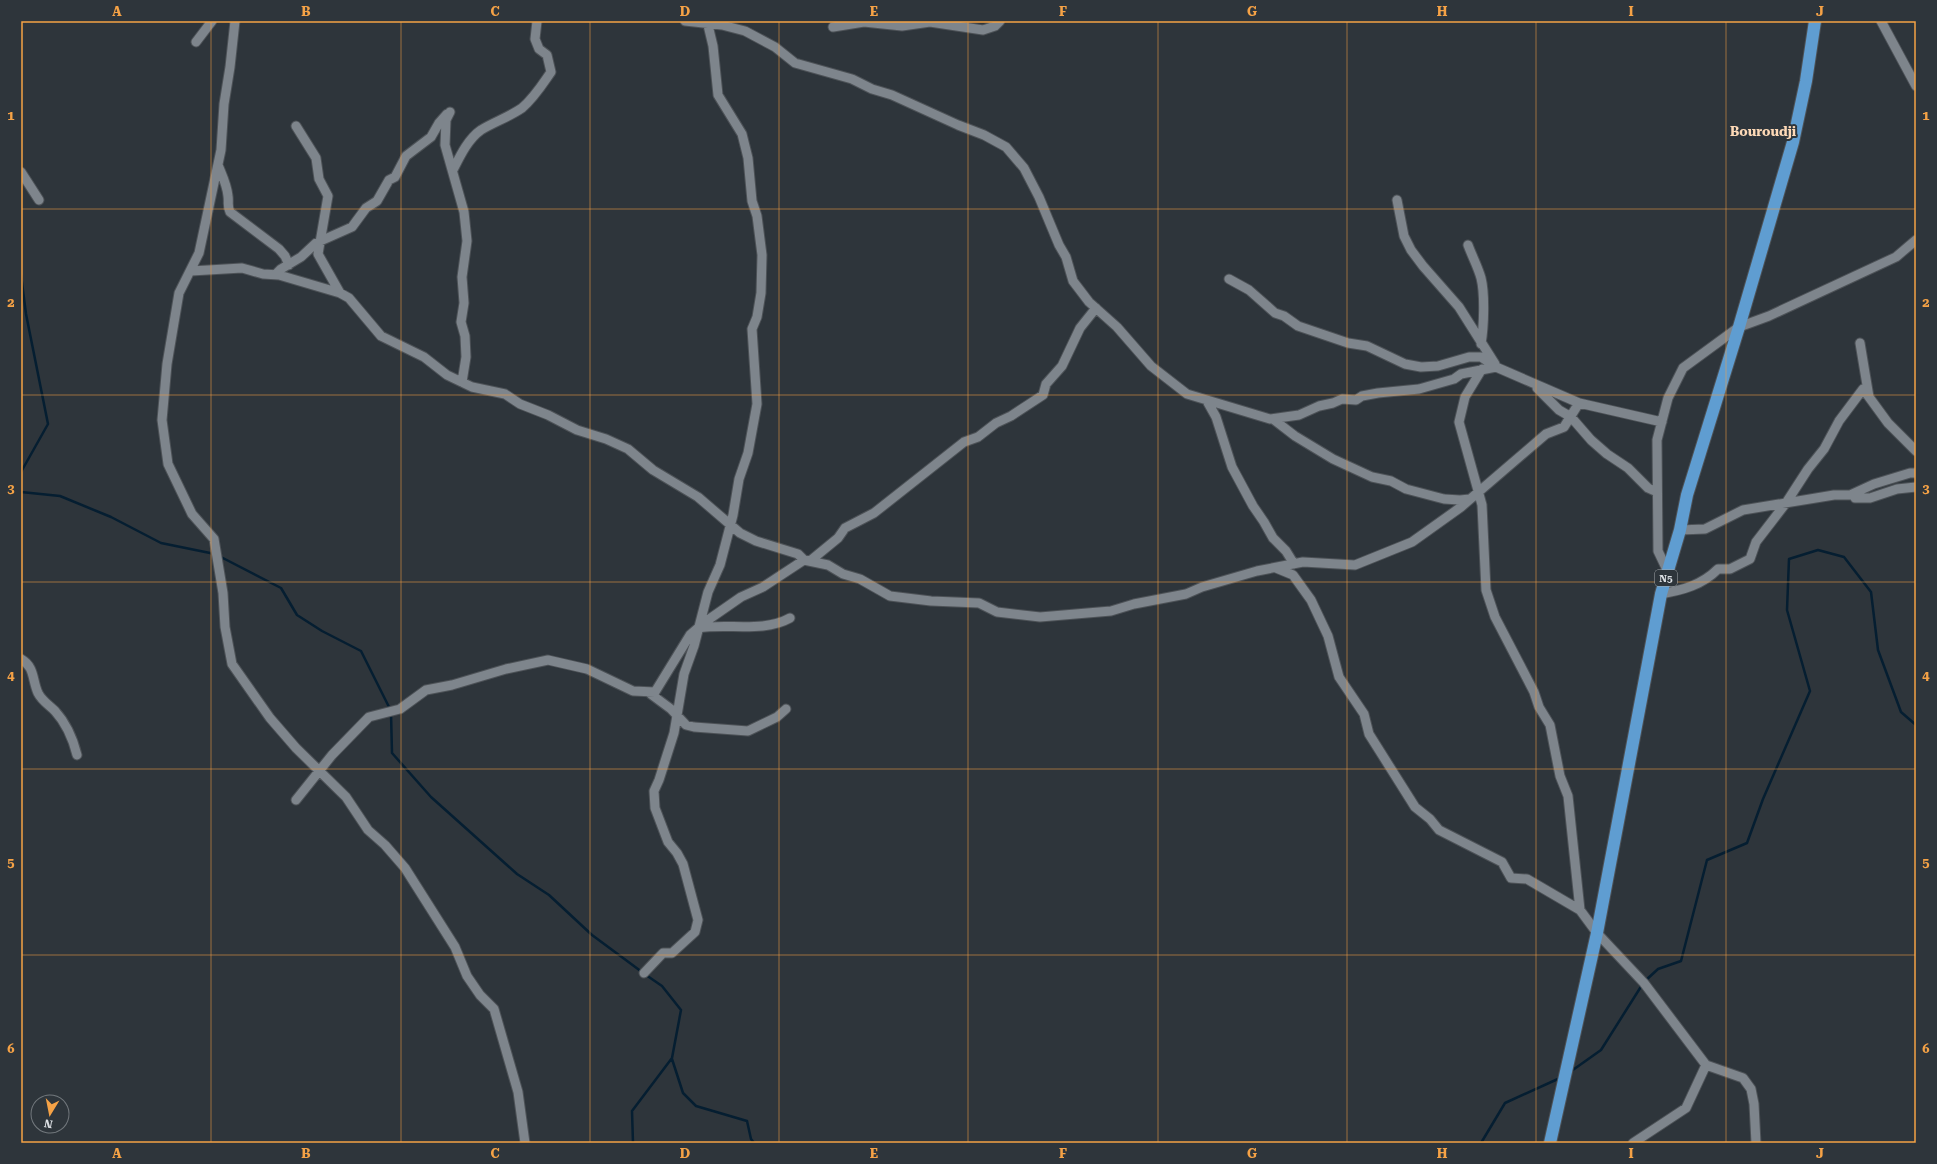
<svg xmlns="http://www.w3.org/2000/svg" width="1937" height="1164" viewBox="0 0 1937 1164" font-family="'Roboto Serif',serif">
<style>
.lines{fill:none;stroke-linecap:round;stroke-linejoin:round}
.stream{stroke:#051e31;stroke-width:2.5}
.minor-casing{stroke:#4d5257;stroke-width:11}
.highway-casing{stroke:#4d5257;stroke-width:14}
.minor{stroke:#7e858c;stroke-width:9}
.highway{stroke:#5f9dd1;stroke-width:12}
.grid{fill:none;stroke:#f5a246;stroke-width:1;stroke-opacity:0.55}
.labels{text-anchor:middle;stroke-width:4;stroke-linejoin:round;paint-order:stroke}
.shield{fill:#2e353b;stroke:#a6abaf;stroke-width:1}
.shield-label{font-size:10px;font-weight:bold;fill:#d9dde1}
.quarter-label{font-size:13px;font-weight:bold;fill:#fdd9b7;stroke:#2e353b}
.neatline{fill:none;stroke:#f5a246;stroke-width:1.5}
.grid-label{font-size:13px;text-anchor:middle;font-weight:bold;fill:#f5a246}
</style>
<rect width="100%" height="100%" fill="#2e353b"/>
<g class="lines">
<path class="stream" d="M21 275 26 314 48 424 21 472
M21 492 60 496 111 517 161 543 215 554
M219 556 281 588 297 615 322 631 361 651 390 709
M391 713 392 753 431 797 517 874 549 895 592 935 642 972
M1645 981 1658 969 1681 961 1707 860 1747 843 1763 799 1810 691 1787 610 1789 559 1818 550 1844 557 1871 592 1878 650 1901 712 1916 725
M672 1059 683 1093 696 1106 747 1121 751 1139 754 1143
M1570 1072 1601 1050 1642 985
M633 1143 632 1111 672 1058 681 1010 662 986 646 975
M1481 1143 1505 1103 1560 1078"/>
<g class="minor-casing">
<path id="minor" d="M235 21 230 67 224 104 221 150 199 253 179 293 167 364 162 420 168 464 192 514 214 539 223 593 225 627 232 664 270 718 296 748 346 797 368 830 385 845 405 868 455 947 467 976 480 995 494 1009 518 1092 525 1143
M685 21 722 25 745 31 775 47 795 63 852 79 872 89 892 95 958 125 984 135 1006 147 1024 168 1039 197 1059 245 1066 257 1073 281 1089 302 1117 327 1151 366 1187 394 1270 419 1299 415 1319 406 1333 403 1342 399 1356 400 1362 396 1378 393 1419 389 1454 379 1461 374 1496 367 1579 403 1662 422
M1881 21 1916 86
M833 27 864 22 902 26 930 22 983 30 995 26 1000 21
M196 42 212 21
M450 112 446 120 445 145 464 212 467 241 462 277 464 303 461 322 465 336 466 357 462 382
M296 126 316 158 319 179 328 196 318 254 340 293
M218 165C222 175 227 185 228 196 229 203 227 206 230 212L279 249 285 256 289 265
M453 170C460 156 468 139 481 130 494 122 509 117 522 108 534 98 542 85 551 72L547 55 539 49 535 39 537 21
M21 172 39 200
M1397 200 1404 236 1411 250 1423 266 1459 307 1495 364
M1468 245C1472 256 1478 267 1481 278 1485 294 1484 326 1481 344
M191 271 242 268 263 274 279 275 340 293 349 298 381 336 424 357 447 375 472 387 505 394 520 404 548 415 577 430 606 439 628 449 653 470 698 497 740 533 756 541 798 554 804 560
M276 274 281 269 301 257 316 243 352 227 366 208 377 201 389 180 395 177 406 156 431 137 439 123 447 114
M1229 279 1249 290 1275 313 1284 316 1298 326 1348 343 1367 346 1405 364 1421 367 1438 366 1469 357H1481L1496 367
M1860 343 1869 397 1888 423 1916 451
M1482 369 1465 397 1459 422 1482 505 1486 590 1495 617 1534 692 1539 707 1550 725 1560 776 1568 796 1580 910
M1537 388 1559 410 1571 417 1591 440 1607 454 1628 468 1648 488 1657 492
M1207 401 1216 417 1232 467 1253 506 1264 522 1273 538 1286 551 1294 564
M1273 419 1295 436 1333 459 1372 477 1391 481 1406 489 1444 499 1460 500 1470 499
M1855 498H1870L1897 489 1916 487
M1680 530 1705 529 1743 510 1834 495H1850L1874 484 1910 473H1916
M810 561 838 538 845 528 874 513 964 442 978 437 996 423 1011 416 1043 395 1046 384 1062 366 1080 328 1096 308
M1276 568 1293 575 1311 600 1328 636 1339 677 1364 714 1369 734 1415 807 1430 819 1439 830 1502 862 1511 878 1527 879 1580 910 1597 933 1644 983 1706 1065 1743 1078 1751 1089 1754 1104 1756 1143
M1668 572 1658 551 1657 440 1668 398 1683 368 1739 327 1769 316 1896 257 1916 240
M1661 594C1683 590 1702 585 1718 569H1730L1750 559 1756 542 1786 503 1808 469 1824 449 1839 421 1863 389 1869 397
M698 628C728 623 763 633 790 618
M21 659C35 667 32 680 38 693 42 701 49 705 55 711 66 723 73 739 77 755
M648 692 671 709 686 725 694 727 748 731 777 717 786 709
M296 800 332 755 369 717 400 709 426 690 452 685 506 669 548 660 587 669 633 691 655 692 690 635 705 622 741 597 763 587 804 560 828 565 843 574 860 579 890 596 931 601 979 603 997 612 1040 617 1111 611 1134 604 1186 594 1202 587 1257 571 1303 562 1355 565 1412 542 1461 507 1546 434 1564 427 1579 403
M644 973 663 953H672L695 932 698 920 683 864 677 853 668 842 655 808 654 791 659 780 674 733 684 674 694 646 708 592 720 565 733 515 739 479 748 453 757 404 752 329 757 317 761 293 762 255 757 216 752 201 748 158 742 134 718 95 713 46 707 21
M1633 1143 1686 1108 1706 1065"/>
</g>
<g class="highway-casing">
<path id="highway" d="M1550 1143 1597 933 1661 594 1680 530 1687 495 1739 327 1793 142 1806 81 1815 21"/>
</g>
<use href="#minor" class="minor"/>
<use href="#highway" class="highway"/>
</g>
<path class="grid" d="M211 21V1143M401 21V1143M590 21V1143M779 21V1143M968 21V1143M1158 21V1143M1347 21V1143M1536 21V1143M1726 21V1143M21 209H1916M21 395H1916M21 582H1916M21 769H1916M21 955H1916"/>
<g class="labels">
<rect class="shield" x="1655" y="570" width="22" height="16" rx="3"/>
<g class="shield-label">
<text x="1666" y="582">N5</text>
</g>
<g class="quarter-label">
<text x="1763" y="136">Bouroudji</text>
</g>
</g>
<rect width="1937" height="1164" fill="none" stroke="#2e353b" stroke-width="44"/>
<g transform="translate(50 1114) rotate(190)"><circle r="19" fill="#2e353b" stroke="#72787d"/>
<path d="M0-3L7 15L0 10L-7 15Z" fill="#f5a246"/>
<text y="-6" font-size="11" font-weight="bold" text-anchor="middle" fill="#d9dde1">N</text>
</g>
<rect x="22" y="22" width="1893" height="1120" class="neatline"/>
<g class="grid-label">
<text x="117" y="16">A</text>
<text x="306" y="16">B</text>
<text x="495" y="16">C</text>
<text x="685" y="16">D</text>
<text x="874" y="16">E</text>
<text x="1063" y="16">F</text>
<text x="1252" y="16">G</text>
<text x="1442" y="16">H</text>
<text x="1631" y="16">I</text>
<text x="1820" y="16">J</text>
<text x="11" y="120">1</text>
<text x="1926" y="120">1</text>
<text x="11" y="307">2</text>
<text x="1926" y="307">2</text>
<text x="11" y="493">3</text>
<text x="1926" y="493">3</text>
<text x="11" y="680">4</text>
<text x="1926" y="680">4</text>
<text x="11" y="867">5</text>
<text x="1926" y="867">5</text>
<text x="11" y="1053">6</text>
<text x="1926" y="1053">6</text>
<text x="117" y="1158">A</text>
<text x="306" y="1158">B</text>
<text x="495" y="1158">C</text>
<text x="685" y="1158">D</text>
<text x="874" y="1158">E</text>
<text x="1063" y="1158">F</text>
<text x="1252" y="1158">G</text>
<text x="1442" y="1158">H</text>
<text x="1631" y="1158">I</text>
<text x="1820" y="1158">J</text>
</g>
</svg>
